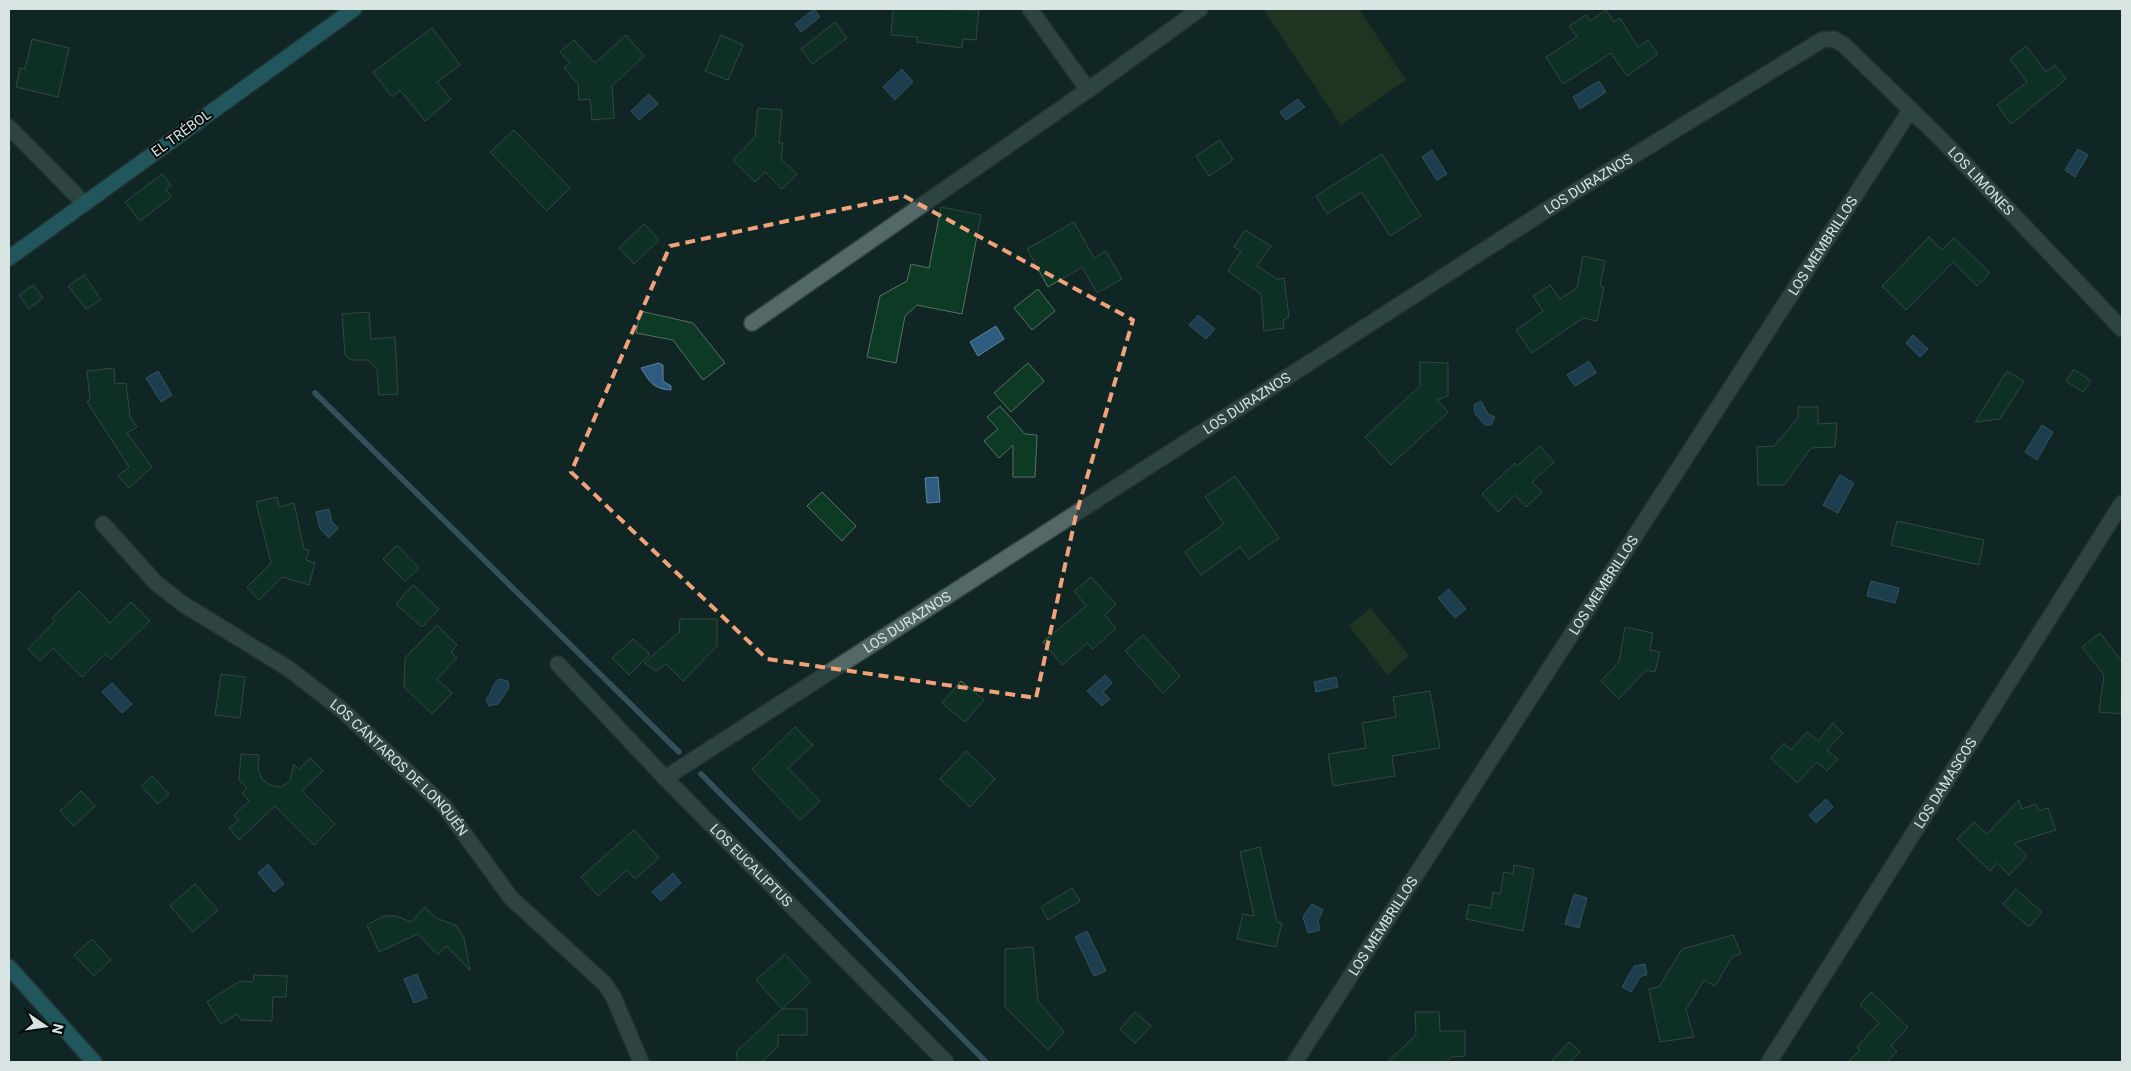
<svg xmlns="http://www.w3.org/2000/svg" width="2131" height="1071" viewBox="0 0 2131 1071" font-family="Roboto,sans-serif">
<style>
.green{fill:#31461d}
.water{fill:#2d5c80;stroke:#60859d}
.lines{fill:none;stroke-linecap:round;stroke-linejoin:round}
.stream{stroke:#60859d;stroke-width:5.5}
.building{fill:#0c3a25;stroke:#5c6f64}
.minor-casing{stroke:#344240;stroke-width:18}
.major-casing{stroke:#344240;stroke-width:18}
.minor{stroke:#526967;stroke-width:15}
.major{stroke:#3491a0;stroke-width:15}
.marked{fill:none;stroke:#f1a27b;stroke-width:4;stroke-dasharray:10 6;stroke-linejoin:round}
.labels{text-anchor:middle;stroke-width:4;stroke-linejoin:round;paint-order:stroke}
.street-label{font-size:14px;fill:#d7e4e2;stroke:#050d0c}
</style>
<rect width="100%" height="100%" fill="#102624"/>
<path class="green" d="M1263 9H1359L1406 80 1341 125Z
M1371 608 1409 656 1387 675 1349 626Z"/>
<path class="water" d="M814 9 820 17 801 32 795 24Z
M902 69 913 82 895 100 883 87Z
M1599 81 1606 92 1580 109 1573 97Z
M649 94 658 104 639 120 631 111Z
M1298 99 1305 107 1286 120 1280 112Z
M2078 149 2088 155 2075 177 2065 170Z
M1432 150 1447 174 1437 180 1422 157Z
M1198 315 1215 329 1206 339 1189 325Z
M996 326 1004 339 978 356 970 342Z
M1913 335 1928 349 1920 357 1906 343Z
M1589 361 1596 373 1575 386 1567 375Z
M659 363 663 365V381L671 386V390C654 389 650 383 641 368Z
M158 371 172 395 161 402 146 378Z
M1481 401 1488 414 1495 417 1491 425H1485L1475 414 1474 405Z
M2042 425 2053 432 2037 460 2025 452Z
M1840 475 1854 483 1838 513 1823 505Z
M938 477 940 502 927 503 925 478Z
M329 509 332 522 338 528 329 538 320 529 316 512Z
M1871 581 1899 588 1895 603 1867 596Z
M1449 589 1466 609 1455 618 1438 598Z
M1105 675 1112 683 1103 692 1110 699 1102 706 1087 691Z
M1336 677 1338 687 1316 692 1314 682Z
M499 679 508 681 509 688 498 704 489 706 486 699C493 693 491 684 499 679Z
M112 683 132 704 122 713 102 692Z
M1826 799 1833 807 1816 823 1809 815Z
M268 864 284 884 274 892 258 873Z
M673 873 681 883 661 901 652 892Z
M1574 894 1587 898 1579 928 1565 924Z
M1312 904 1323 910 1318 921 1320 930 1308 933 1303 917Z
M1087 931 1106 971 1094 976 1075 937Z
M1645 964 1647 975 1641 976 1631 992 1622 987 1634 966Z
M417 974 427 998 414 1003 404 979Z"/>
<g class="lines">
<path class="stream" d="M315 393 679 752
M701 774 986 1062"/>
</g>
<path class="building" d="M893 9 979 10 976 40 963 39 962 48 917 42V37L891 35Z
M1606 10 1614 22 1620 18 1638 47 1648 40 1658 54 1627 76 1611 53 1563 84 1546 57 1577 37 1569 26 1586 15 1590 21Z
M835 22 847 38 812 64 801 49Z
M432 28 460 65 437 82 451 99 425 121 400 90 392 97 373 72Z
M626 35 644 56 612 86 614 118 592 120 590 99 579 100 578 84 564 68 570 63 560 52 574 40 595 63Z
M721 35 743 45 728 80 705 71Z
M32 39 69 48 58 97 16 87 20 68 25 69Z
M2026 46 2046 72 2055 65 2066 79 2011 124 1997 105 2027 82 2010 59Z
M758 108 782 110 779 143H783L781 159 797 174 782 189 765 172 755 182 733 160 755 137Z
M514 130 570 188 547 211 490 152Z
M1220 140 1233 160 1209 176 1196 156Z
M1382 154 1421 216 1390 236 1362 192 1327 214 1316 196Z
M162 174 171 185 166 189 171 197 140 221 125 202Z
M941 207 981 215 962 314 917 305 905 316 896 363 867 357 880 296 907 281 911 264 929 268Z
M1074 222 1094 258 1106 251 1122 279 1097 293 1082 267 1048 287 1027 249Z
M644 224 659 240 634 264 619 248Z
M1245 230 1271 246 1257 266 1277 279 1284 278 1289 317 1283 320 1284 328 1264 331 1261 294 1228 271 1241 251 1234 247Z
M1929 237 1942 250 1954 238 1990 273 1977 286 1953 262 1906 310 1882 286Z
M1583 256 1605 261 1600 286 1604 287 1597 321 1583 318 1532 353 1516 330 1543 311 1533 296 1550 285 1560 299 1577 288Z
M84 275 101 300 86 309 68 286Z
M33 285 43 298 29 309 19 295Z
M1038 289 1055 311 1032 330 1014 308Z
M640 311 693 323 725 363 703 380 673 340 636 333Z
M369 312 371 339 395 337 398 394 379 395 377 370 368 360H351L345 355 342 314Z
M1420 362 1448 363V396L1437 400 1448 412 1391 465 1365 437 1420 386Z
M1028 363 1044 381 1011 412 994 393Z
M114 368 115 384 126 383 130 416 137 427 127 433 152 467 129 488 118 476 129 467 87 402 90 400 87 371Z
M2074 369 2091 381 2083 392 2066 381Z
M2007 371 2024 381 2000 419 1975 422Z
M1000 406 1025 434 1037 435 1035 477H1013V445L999 458 984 441 998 429 987 417Z
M1798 407H1818V424L1837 423 1835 447 1811 448 1784 485H1758L1757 447 1774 446 1798 418Z
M1540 446 1554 462 1532 482 1542 492 1526 507 1515 495 1498 512 1482 494 1515 463 1517 466Z
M1235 476 1279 538 1249 559 1240 547 1201 575 1185 552 1224 524 1205 497Z
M822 492 856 526 842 541 807 506Z
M277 497 279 507 294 503 304 549 309 550 306 560 315 563 309 585 282 577 259 600 247 587 271 563 256 502Z
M1897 521 1984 540 1979 565 1891 545Z
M397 545 419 568 405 581 383 559Z
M1091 577 1116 604 1105 615 1116 628 1093 649 1087 643 1062 665 1043 642 1086 606 1074 591Z
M413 585 439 609 422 627 396 604Z
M79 591 110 623 131 602 150 621 111 659 105 654 82 677 53 648 40 661 28 649 55 621 52 618Z
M680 619H717V646L683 681 666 664 656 671 644 663 679 632Z
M437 625 457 645 451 652 457 658 437 679 452 693 432 714 404 687 405 658Z
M1625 627 1653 633 1650 650 1660 652 1655 672 1646 670 1619 699 1601 681 1619 662Z
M2100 633 2122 662 2121 714 2099 712 2104 675 2082 647Z
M1143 635 1180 676 1163 693 1125 651Z
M633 639 650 654 629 675 612 658Z
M221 674 245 677 240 718 215 715Z
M961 681 984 700 965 722 942 703Z
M1430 691 1440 748 1392 756 1395 776 1333 786 1328 754 1366 748 1362 723 1396 717 1393 697Z
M1833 723 1843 733 1827 750 1838 759 1827 771 1817 762 1797 783 1771 758 1784 743 1791 750 1807 732 1818 741Z
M795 727 813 745 788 768 820 801 800 820 752 769Z
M966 751 995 779 970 807 940 779Z
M241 754 259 755 258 768 262 779 270 785 281 787 290 781 294 764 299 769 310 758 323 771 302 791 335 824 314 845 275 806 239 840 229 828 239 820 234 815 249 801 242 793 247 788 239 780Z
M152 776 169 794 158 804 141 786Z
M81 791 95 806 74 826 60 811Z
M2019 800 2022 809 2036 804 2039 811 2048 808 2056 830 2014 843 2027 856 2009 875 1997 863 1990 871 1957 839 1974 822 1987 834Z
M634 830 659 858 635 879 627 870 598 896 581 877Z
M1260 847 1277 922 1282 923 1276 947 1237 939 1243 914 1254 916 1240 852Z
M1514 865 1534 869 1523 931 1466 919 1469 904 1491 908 1493 892 1500 894 1504 872 1513 874Z
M195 884 218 910 193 932 170 906Z
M1072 888 1080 901 1048 920 1041 907Z
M2016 889 2042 912 2029 927 2003 904Z
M425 907 436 918 457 926 464 938 470 970 446 946 438 955 418 934 379 952 367 925 384 916H396L411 922Z
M1733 935 1741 954 1732 957 1715 986 1704 980 1686 1010 1694 1037 1660 1042 1649 989 1659 987 1682 949Z
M92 939 111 960 94 976 74 955Z
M1033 947 1038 1001 1064 1032 1048 1050 1005 1007V949Z
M785 954 811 982 782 1009 756 980Z
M254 975 287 976 286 997H273L272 1021 241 1020 237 1014 221 1024 207 1002 240 981 253 982Z
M1871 992 1908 1027 1891 1046 1897 1051 1887 1062H1848L1860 1050 1857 1047 1879 1023 1860 1005Z
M782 1009H807V1035H778V1046L762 1062H738L736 1052Z
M1135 1012 1151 1026 1135 1043 1120 1029Z
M1415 1012H1439L1440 1031H1465V1056L1452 1057 1446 1062H1387L1416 1035Z
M1569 1042 1580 1052 1570 1062H1551Z"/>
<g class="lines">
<g class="minor-casing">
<g id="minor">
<path d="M1030 9 1088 90"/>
<path d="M9 127 84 203"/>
<path d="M752 323 1088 90 1200 9"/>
<path id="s1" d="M103 524 156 583 183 604 289 669 341 709 444 806 511 898 605 984 614 998 641 1062"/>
<path id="s2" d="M558 664 665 778 946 1062"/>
<path id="s3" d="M665 778 1576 191 1822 40 1834 39 1844 45 1942 140 2122 329"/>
<path id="s4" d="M1295 1062 1911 109"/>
<path id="s5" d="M1769 1062 2122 503"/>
</g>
</g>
<g class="major-casing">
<path id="major" d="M9 258 354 9
M9 967 94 1062"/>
</g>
<use href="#minor" class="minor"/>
<use href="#major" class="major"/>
</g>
<path d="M0 0H2131V1071H0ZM904 196 1133 320 1076 515 1036 698 767 659 571 472 670 246Z" fill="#102624" fill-opacity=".55" fill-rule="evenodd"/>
<path class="marked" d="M904 196 1133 320 1076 515 1036 698 767 659 571 472 670 246Z"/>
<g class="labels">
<g class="street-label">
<text transform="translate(181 133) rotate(-36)" y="5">EL TRÉBOL</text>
<text dy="5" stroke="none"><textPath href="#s3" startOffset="1589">LOS LIMONES</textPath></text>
<text dy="5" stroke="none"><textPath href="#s3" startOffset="1098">LOS DURAZNOS</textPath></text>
<text dy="5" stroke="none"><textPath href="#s4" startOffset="972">LOS MEMBRILLOS</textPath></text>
<text dy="5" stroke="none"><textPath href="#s3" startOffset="692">LOS DURAZNOS</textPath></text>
<text dy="5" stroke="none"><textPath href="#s4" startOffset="568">LOS MEMBRILLOS</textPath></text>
<text dy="5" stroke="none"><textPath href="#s3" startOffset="288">LOS DURAZNOS</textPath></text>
<text dy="5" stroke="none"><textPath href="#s1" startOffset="386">LOS CÁNTAROS DE LONQUÉN</textPath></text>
<text dy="5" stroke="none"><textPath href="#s5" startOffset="330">LOS DAMASCOS</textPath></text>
<text dy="5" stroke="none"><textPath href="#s2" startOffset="279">LOS EUCALIPTUS</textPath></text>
<text dy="5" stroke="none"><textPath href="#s4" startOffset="162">LOS MEMBRILLOS</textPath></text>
</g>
</g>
<rect width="2131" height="1071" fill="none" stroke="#d7e4e2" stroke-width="20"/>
<g transform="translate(45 1026) rotate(103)" stroke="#050d0c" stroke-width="4" paint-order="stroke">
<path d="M0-4L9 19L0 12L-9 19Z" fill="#d7e4e2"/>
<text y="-8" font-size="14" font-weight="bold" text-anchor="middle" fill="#d7e4e2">N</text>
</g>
</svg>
